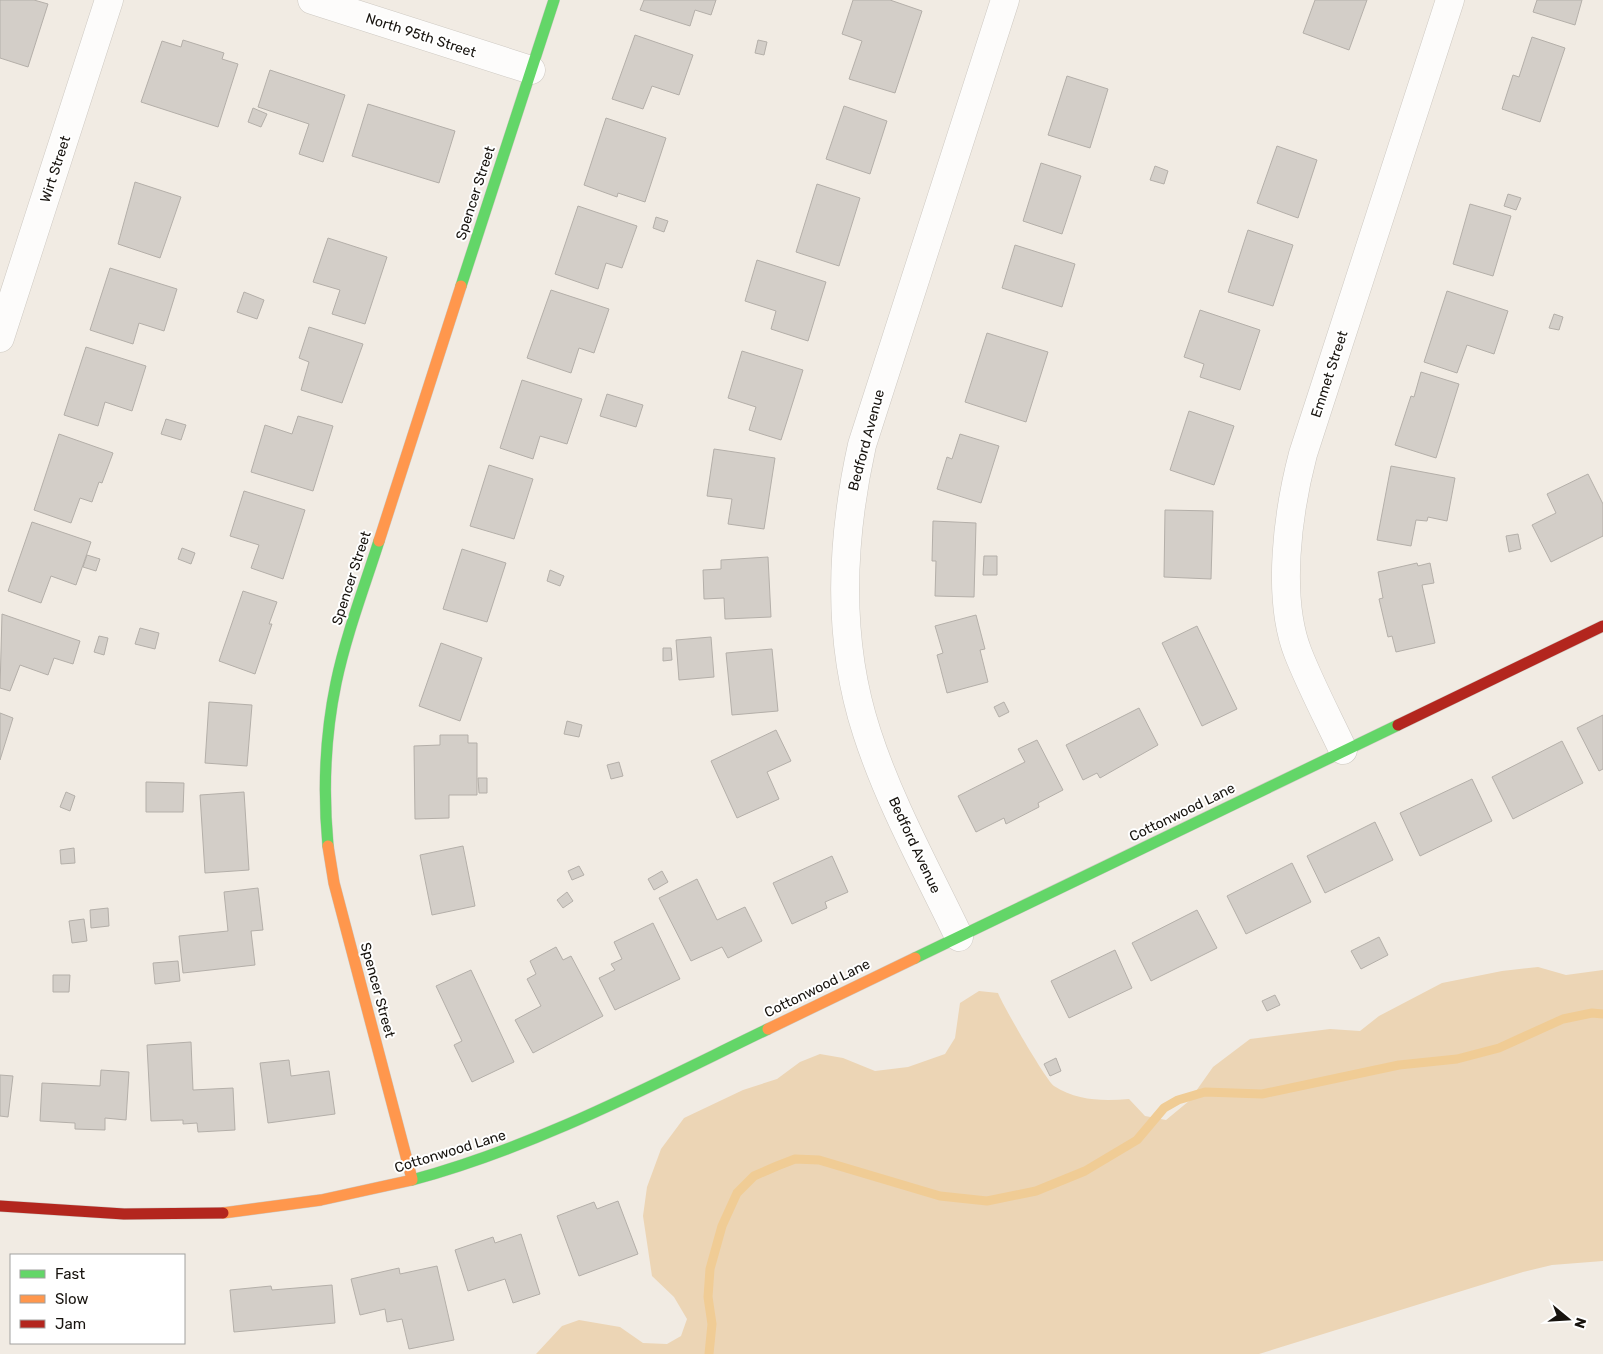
<svg xmlns="http://www.w3.org/2000/svg" width="1603" height="1354" viewBox="0 0 1603 1354" font-family="Rubik,sans-serif">
<style>
.green{fill:#ecd5b5}
.lines{fill:none;stroke-linecap:round;stroke-linejoin:round}
.stream{stroke:#f0cc95;stroke-width:9}
.building{fill:#d3cec8;stroke:#b4afa9}
.street-casing{stroke:#cec9c2;stroke-width:29}
.fast-casing{stroke:#cec9c2;stroke-width:12}
.slow-casing{stroke:#cec9c2;stroke-width:12}
.jam-casing{stroke:#cec9c2;stroke-width:12}
.street{stroke:#fdfcfb;stroke-width:28}
.fast{stroke:#63d668;stroke-width:11}
.slow{stroke:#ff974d;stroke-width:11}
.jam{stroke:#b3261e;stroke-width:11}
.labels{text-anchor:middle;stroke-width:4;stroke-linejoin:round;paint-order:stroke}
.street-label{font-size:14px;fill:#17130e;stroke:#fff}
</style>
<rect width="100%" height="100%" fill="#f1ebe3"/>
<path class="green" d="M1538 967 1566 975 1603 970V1261L1552 1265 1523 1272 1259 1354H536L562 1326 579 1320 620 1327 643 1343 667 1344 681 1336 687 1319 674 1297 652 1276 643 1216 647 1187 661 1149 684 1118 743 1090 777 1079 800 1062 820 1054 843 1058 875 1071 908 1067 945 1054 955 1038 960 1003 979 991 998 993C1003 1006 1046 1080 1054 1086 1077 1101 1103 1101 1129 1099L1145 1116 1166 1120 1189 1101 1213 1067 1250 1039 1330 1029 1360 1031 1379 1016 1442 983 1502 971Z"/>
<g class="lines">
<path class="stream" d="M709 1354 712 1324 708 1297 710 1269 722 1226 737 1193 754 1176 777 1166 795 1159 819 1160 940 1196 987 1201 1036 1191 1085 1171 1137 1140 1164 1108 1178 1100 1205 1092 1262 1094 1399 1065 1457 1059 1499 1048 1563 1019 1592 1013 1603 1014"/>
</g>
<path class="building" d="M0 0H34L48 4 28 67 0 58Z
M644 0H716L711 15 695 10 690 26 640 10Z
M853 0H890L922 11 895 93 849 79 862 41 842 34Z
M1315 0H1367L1349 50 1303 33Z
M1537 0H1582L1575 25 1533 12Z
M635 35 693 55 679 95 652 86 643 109 612 99Z
M1532 37 1565 48 1540 122 1502 109 1513 75 1519 77Z
M183 40 224 53 222 59 238 64 218 127 141 102 162 41 181 47Z
M758 40 767 42 764 55 755 53Z
M270 70 345 95 323 162 299 154 309 124 258 107Z
M1067 76 1108 89 1090 148 1048 135Z
M368 104 455 131 439 183 352 156Z
M844 106 887 121 870 174 826 159Z
M253 108 267 114 261 127 248 122Z
M606 118 666 138 645 202 618 193 617 197 584 185Z
M1277 146 1317 160 1298 218 1257 203Z
M1041 163 1081 176 1062 234 1023 221Z
M1155 166 1168 171 1164 184 1150 180Z
M135 182 181 197 160 258 118 244Z
M817 184 860 198 839 266 796 252Z
M1508 194 1521 198 1516 210 1504 206Z
M1470 204 1511 216 1493 276 1453 264Z
M578 206 637 226 622 268 606 263 598 289 555 274Z
M656 217 668 221 664 232 653 228Z
M1248 230 1293 245 1273 306 1228 292Z
M328 238 387 257 365 324 332 314 340 290 313 282Z
M1015 245 1075 264 1062 307 1002 288Z
M757 260 826 282 808 341 771 329 776 311 745 301Z
M110 268 177 289 164 331 139 323 133 344 90 330Z
M551 290 609 309 594 353 579 348 571 373 527 358Z
M1447 291 1508 311 1494 354 1467 345 1457 373 1424 362Z
M244 292 264 300 257 319 237 312Z
M1200 310 1260 330 1240 390 1200 377 1204 364 1184 357Z
M1554 314 1563 317 1559 330 1549 328Z
M309 327 363 344 342 403 301 390 309 362 299 358Z
M987 333 1048 352 1026 422 965 402Z
M86 347 146 366 132 411 105 402 98 426 64 415Z
M742 351 803 370 781 440 749 430 756 407 728 398Z
M1421 372 1459 384 1436 458 1395 445 1411 396 1414 397Z
M522 380 582 399 567 444 540 436 533 459 500 448Z
M607 394 643 405 636 427 600 416Z
M1189 411 1234 426 1214 485 1170 470Z
M298 416 333 426 313 491 251 472 265 425 292 434Z
M166 419 186 425 181 440 161 434Z
M59 434 113 453 102 483 99 482 92 502 80 498 71 523 34 510Z
M960 434 999 446 981 503 937 489 947 457 952 459Z
M714 449 775 458 764 529 728 524 732 499 707 496Z
M489 465 533 479 514 539 470 526Z
M1391 466 1455 478 1447 521 1428 517 1427 521 1416 520 1411 546 1377 540Z
M1588 474 1603 504V536L1551 562 1532 525 1556 513 1547 494Z
M244 491 305 510 283 579 251 568 259 545 230 536Z
M1165 510 1213 511 1211 579 1164 577Z
M933 521 976 523 974 597 935 596 936 561H932Z
M32 522 91 542 76 585 51 576 41 603 8 591Z
M1518 534 1521 549 1509 552 1506 536Z
M182 548 195 553 191 564 178 559Z
M462 549 506 563 487 622 443 609Z
M87 555 100 559 96 571 83 567Z
M984 556H997V575H983Z
M768 557 771 617 725 619 724 598 704 599 703 570 721 569V560Z
M1417 563 1418 566 1430 563 1434 583 1422 585 1435 643 1396 652 1392 636 1388 637 1379 599 1383 598 1378 572Z
M550 570 564 576 560 586 547 581Z
M243 591 277 602 269 624H272L255 674 219 661Z
M2 614 80 641 73 664 54 658 48 675 20 665 10 691 0 688Z
M976 615 985 649 980 650 988 682 947 693 937 655 943 653 935 626Z
M1197 626 1237 709 1202 726 1162 643Z
M140 628 159 633 155 649 135 644Z
M99 636 108 638 104 655 94 652Z
M711 637 714 677 679 680 676 640Z
M441 643 482 658 460 721 419 706Z
M663 648H671L672 660 663 661Z
M772 649 778 711 732 715 726 653Z
M209 702 252 705 247 766 205 763Z
M1004 702 1009 712 999 717 994 707Z
M1139 708 1158 745 1100 778 1097 773 1083 780 1066 745Z
M0 713 13 718 0 760Z
M1603 715V769L1599 771 1577 728Z
M567 721 582 725 579 737 564 734Z
M776 730 791 761 767 772 779 799 737 818 711 761Z
M440 735H468V743H477V795H449V818L415 819 414 746 440 745Z
M1037 740 1063 790 1038 803 1039 807 1006 824 1004 818 976 832 958 796 1025 762 1018 749Z
M1562 741 1583 783 1513 819 1492 777Z
M619 762 623 776 611 779 607 765Z
M478 778H487V793H479Z
M1472 779 1492 821 1420 856 1400 813Z
M146 782 184 783 183 812H146Z
M66 792 75 796 70 811 60 807Z
M244 792 249 870 205 873 200 795Z
M1375 822 1393 860 1325 893 1307 856Z
M463 846 475 906 432 915 420 855Z
M74 848 75 863 61 864 60 850Z
M832 856 848 892 825 902 827 908 792 924 773 883Z
M1292 863 1311 902 1246 934 1227 896Z
M579 866 584 875 572 880 568 871Z
M662 871 668 882 654 890 648 879Z
M697 879 717 920 745 907 762 941 728 958 722 947 691 961 659 898Z
M258 888 263 930 251 931 255 965 183 973 179 936 228 931 224 892Z
M567 892 573 901 563 908 557 900Z
M108 908 109 926 91 928 90 910Z
M1197 910 1217 948 1151 981 1132 943Z
M84 919 87 941 72 943 69 921Z
M653 923 680 979 615 1010 599 978 615 970 611 964 622 959 614 942Z
M1379 937 1388 955 1361 969 1351 951Z
M556 947 563 960 571 956 603 1016 533 1053 515 1020 541 1006 527 979 536 974 530 961Z
M1115 950 1132 988 1069 1018 1051 981Z
M178 961 180 981 155 984 153 963Z
M471 970 514 1062 472 1082 454 1045 462 1041 436 986Z
M53 975H70L69 992H53Z
M1275 995 1280 1005 1267 1011 1262 1001Z
M191 1042 193 1090 233 1088 235 1130 198 1132 197 1123 183 1124V1120L151 1121 147 1045Z
M1056 1058 1061 1071 1050 1076 1044 1064Z
M289 1060 291 1076 329 1071 335 1114 268 1123 260 1063Z
M101 1070 129 1072 126 1120 105 1118V1130L75 1129V1123L40 1121 42 1083 100 1086Z
M0 1075 13 1076 8 1117 0 1116Z
M618 1201 638 1254 579 1276 557 1216 594 1202 597 1209Z
M521 1234 540 1294 513 1303 505 1279 468 1291 455 1250 493 1237 495 1243Z
M437 1266 454 1340 409 1349 402 1319 387 1322 385 1309 360 1315 351 1279 399 1268 400 1274Z
M332 1285 335 1323 234 1332 230 1290 271 1286 272 1290Z"/>
<g class="lines">
<g class="street-casing">
<path id="street" d="M312 0 531 70
M0 338 109 0
M1343 750C1328 718 1311 686 1298 653 1276 597 1288 511 1303 454L1450 0
M959 937C927 870 890 804 867 733 836 639 841 540 862 445L1005 0"/>
</g>
<g class="fast-casing">
<path id="fast" d="M461 286 554 0
M328 846C323 792 325 736 336 683 346 635 364 588 379 541
M915 958 1398 725
M412 1180C538 1146 652 1085 768 1029"/>
</g>
<g class="slow-casing">
<path id="slow" d="M379 541 461 286
M328 846 334 883 412 1179
M768 1029 915 958
M223 1213 321 1200 412 1180"/>
</g>
<g class="jam-casing">
<path id="jam" d="M1398 725 1603 626
M0 1206 124 1214 223 1213"/>
</g>
<use href="#street" class="street"/>
<use href="#fast" class="fast"/>
<use href="#slow" class="slow"/>
<use href="#jam" class="jam"/>
</g>
<g class="labels">
<g class="street-label">
<text transform="translate(421 35) rotate(18)" y="5">North 95th Street</text>
<text transform="translate(55 169) rotate(-72)" y="5">Wirt Street</text>
<text transform="translate(475 193) rotate(-72)" y="5">Spencer Street</text>
<text transform="translate(1329 374) rotate(-72)" y="5">Emmet Street</text>
<text transform="translate(866 440) rotate(-75)" y="5">Bedford Avenue</text>
<text transform="translate(351 578) rotate(-72)" y="5">Spencer Street</text>
<text transform="translate(1182 812) rotate(-26)" y="5">Cottonwood Lane</text>
<text transform="translate(915 845) rotate(65)" y="5">Bedford Avenue</text>
<text transform="translate(817 988) rotate(-26)" y="5">Cottonwood Lane</text>
<text transform="translate(378 990) rotate(75)" y="5">Spencer Street</text>
<text transform="translate(450 1151) rotate(-17)" y="5">Cottonwood Lane</text>
</g>
</g>
<rect x="10" y="1254" width="175" height="90" fill="#ffffff" stroke="#a2a19f"/>
<rect x="20" y="1270" width="25" height="8" fill="#63d668" stroke="#a2a19f"/>
<text x="55" y="1279" font-size="15" fill="#17130e">Fast</text>
<rect x="20" y="1295" width="25" height="8" fill="#ff974d" stroke="#a2a19f"/>
<text x="55" y="1304" font-size="15" fill="#17130e">Slow</text>
<rect x="20" y="1320" width="25" height="8" fill="#b3261e" stroke="#a2a19f"/>
<text x="55" y="1329" font-size="15" fill="#17130e">Jam</text>
<g transform="translate(1568 1319) rotate(108)" stroke="#ffffff" stroke-width="4" paint-order="stroke">
<path d="M0-4L9 19L0 12L-9 19Z" fill="#17130e"/>
<text y="-8" font-size="14" font-weight="bold" text-anchor="middle" fill="#17130e">N</text>
</g>
</svg>
